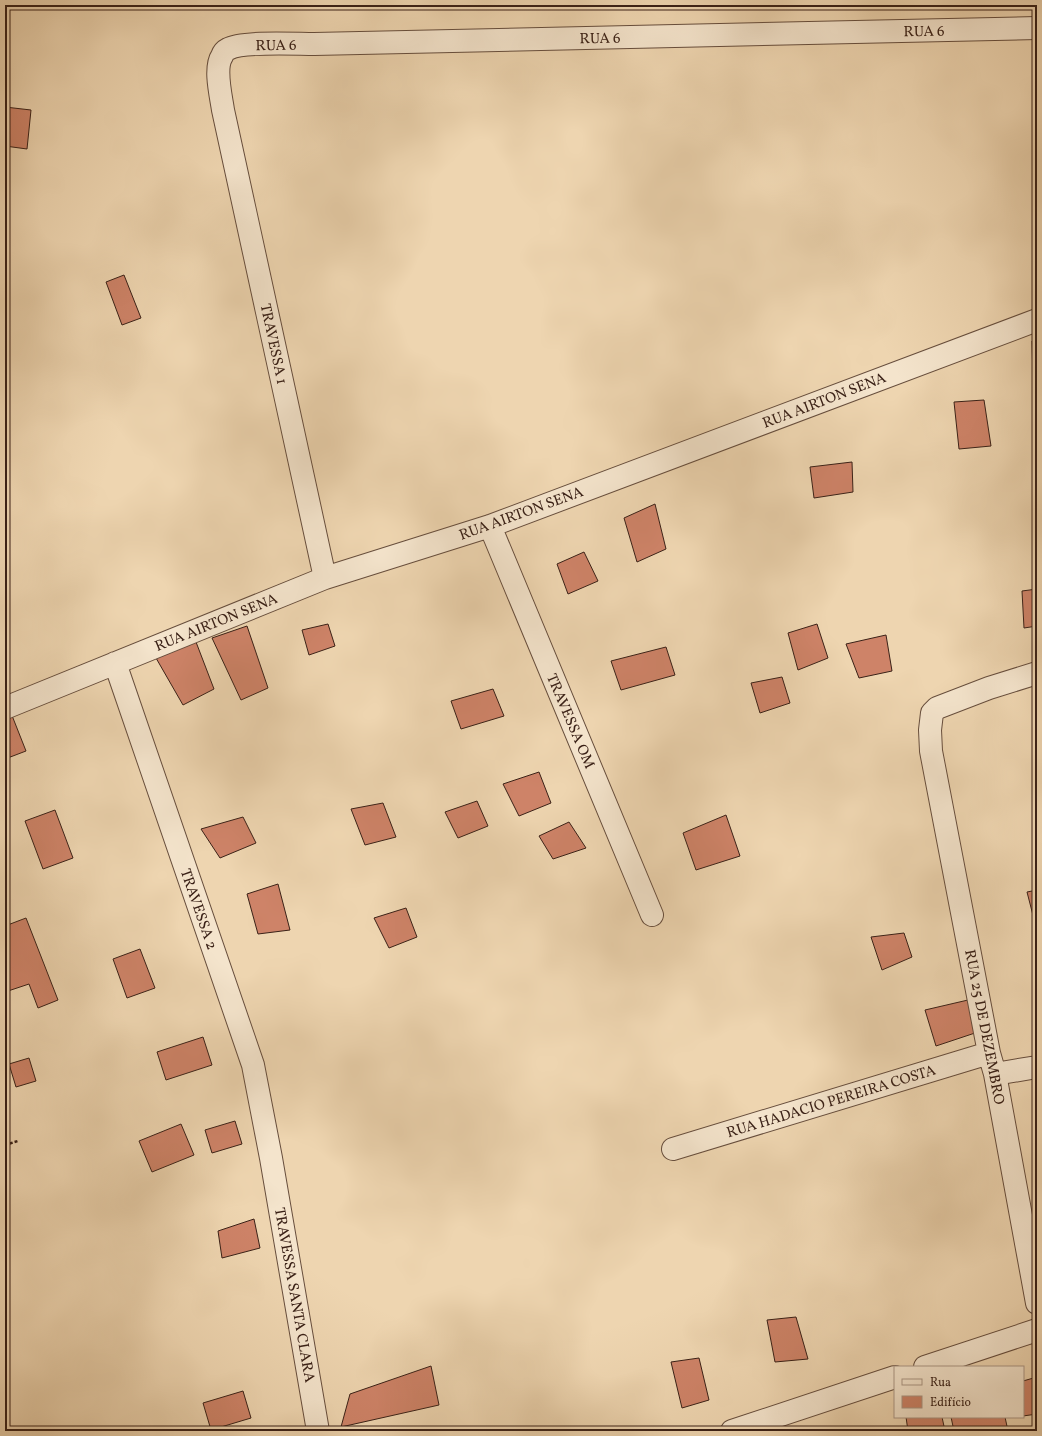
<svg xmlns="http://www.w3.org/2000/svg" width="1042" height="1436" viewBox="0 0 1042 1436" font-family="Vollkorn,serif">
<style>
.building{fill:#ce8368;stroke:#3a2117}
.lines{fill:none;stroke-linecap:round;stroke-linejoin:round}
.minor-casing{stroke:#674e3d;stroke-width:24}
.path{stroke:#3a2117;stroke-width:2.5;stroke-dasharray:3 2;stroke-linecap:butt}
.minor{stroke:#f4e4cc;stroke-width:22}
.labels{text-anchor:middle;stroke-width:3;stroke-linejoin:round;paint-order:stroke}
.street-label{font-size:15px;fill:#3a2117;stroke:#f4e4cc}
</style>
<rect width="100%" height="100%" fill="#eed5b0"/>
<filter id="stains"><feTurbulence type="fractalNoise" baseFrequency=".005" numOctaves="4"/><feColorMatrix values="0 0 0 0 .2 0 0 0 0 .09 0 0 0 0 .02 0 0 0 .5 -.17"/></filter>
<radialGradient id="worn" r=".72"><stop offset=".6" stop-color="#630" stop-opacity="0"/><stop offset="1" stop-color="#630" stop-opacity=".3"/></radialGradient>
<path class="building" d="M5 107 31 110 27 149 5 146Z
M124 275 141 318 122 325 106 282Z
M1032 341H1037V379L1033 380Z
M984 400 991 446 959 449 954 402Z
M852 462 853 492 814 498 810 467Z
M655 504 666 549 637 562 624 518Z
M584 552 598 581 568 594 557 564Z
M1037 589V626L1024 628 1022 591Z
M328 624 335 646 309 655 302 630Z
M817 624 828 658 798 670 788 633Z
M247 626 268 688 241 700 212 638Z
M886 635 892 671 859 678 846 644Z
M196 642 214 689 183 705 156 658Z
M666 647 675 675 621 690 611 661Z
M782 677 790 703 760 713 751 683Z
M493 689 504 716 461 729 451 701Z
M11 713 26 751 5 759V715Z
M539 772 551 803 519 816 503 784Z
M477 801 488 826 458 838 445 812Z
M383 803 396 837 365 845 351 809Z
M55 810 73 858 43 869 25 821Z
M726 815 740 856 696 870 683 833Z
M243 817 256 843 220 858 201 829Z
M569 822 586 848 553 859 539 836Z
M278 884 290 930 258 934 247 894Z
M1037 890V926L1036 927 1027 892Z
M406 908 417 937 389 948 374 918Z
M26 918 58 1000 38 1008 29 984 5 992V926Z
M904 933 912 957 882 970 871 937Z
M140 949 155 988 127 998 113 959Z
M968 1000 978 1032 936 1046 925 1010Z
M203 1037 212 1065 166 1080 157 1052Z
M29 1058 36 1081 16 1087 9 1064Z
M235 1121 242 1144 212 1153 205 1130Z
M181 1124 194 1155 152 1172 139 1141Z
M254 1219 260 1248 222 1258 218 1231Z
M796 1317 808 1359 775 1362 767 1320Z
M699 1358 709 1400 682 1408 671 1362Z
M431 1366 439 1405 341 1427 350 1394Z
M1037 1377V1414L1023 1416V1381Z
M243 1391 251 1418 211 1430 203 1403Z
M906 1417H942L945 1431H908Z
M951 1417H1005L1008 1431H954Z"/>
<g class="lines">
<g class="minor-casing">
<path id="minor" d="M490 526 652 915
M325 578 223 110C221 96 214 68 222 56 223 53 226 50 228 49 242 41 295 44 314 44L1037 28
M115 663 253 1065 271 1158 318 1431
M1037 673 989 688 937 708 932 713 930 730 931 751 989 1053 995 1074 1037 1303
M5 708 325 578 490 526 1037 320
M995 1074 1037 1067
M673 1149 989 1053
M925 1367 1037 1330
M732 1431 895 1377"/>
</g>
<path class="path" d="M5 1145 18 1141"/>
<use href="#minor" class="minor"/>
</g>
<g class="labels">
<g class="street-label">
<text transform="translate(924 31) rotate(-1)" y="5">RUA 6</text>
<text transform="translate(600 38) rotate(-1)" y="5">RUA 6</text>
<text transform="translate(276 45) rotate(-1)" y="5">RUA 6</text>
<text transform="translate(274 344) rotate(78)" y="5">TRAVESSA 1</text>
<text transform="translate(824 400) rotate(-21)" y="5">RUA AIRTON SENA</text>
<text transform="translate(521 513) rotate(-20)" y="5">RUA AIRTON SENA</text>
<text transform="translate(216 622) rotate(-22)" y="5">RUA AIRTON SENA</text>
<text transform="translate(571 721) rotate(67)" y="5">TRAVESSA OM</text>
<text transform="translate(199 909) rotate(71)" y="5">TRAVESSA 2</text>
<text transform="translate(985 1027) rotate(79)" y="5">RUA 25 DE DEZEMBRO</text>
<text transform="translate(831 1101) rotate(-17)" y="5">RUA HADACIO PEREIRA COSTA</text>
<text transform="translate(295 1295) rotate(80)" y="5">TRAVESSA SANTA CLARA</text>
</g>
</g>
<rect width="1042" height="1436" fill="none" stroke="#eed5b0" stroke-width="20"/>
<rect x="6" y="6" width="1030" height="1424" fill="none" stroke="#3a2117" stroke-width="2"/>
<rect x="10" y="10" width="1022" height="1416" fill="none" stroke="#3a2117"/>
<rect x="894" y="1366" width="130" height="52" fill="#f4e4cc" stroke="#aa9684"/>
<rect x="902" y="1379" width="20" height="6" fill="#f4e4cc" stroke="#aa9684"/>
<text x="930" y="1386" font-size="12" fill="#3a2117">Rua</text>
<rect x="902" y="1396" width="20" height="12" fill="#ce8368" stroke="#aa9684"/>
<text x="930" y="1406" font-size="12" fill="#3a2117">Edifício</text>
<rect width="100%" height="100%" filter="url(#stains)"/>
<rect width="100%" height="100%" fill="url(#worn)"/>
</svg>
